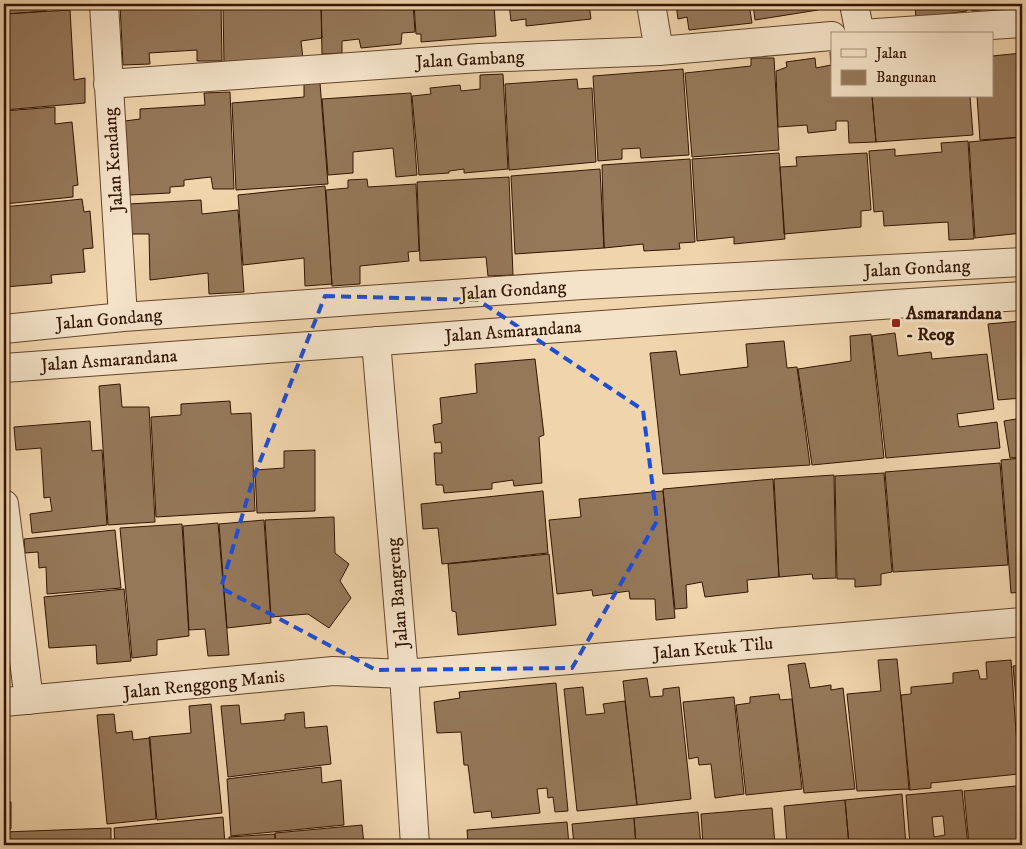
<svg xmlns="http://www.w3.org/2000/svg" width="1026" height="849" viewBox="0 0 1026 849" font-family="'IM FELL DW Pica',serif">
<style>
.building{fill:#957859;stroke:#321500;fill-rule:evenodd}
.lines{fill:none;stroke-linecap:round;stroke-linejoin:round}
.minor-casing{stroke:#62452b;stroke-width:30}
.minor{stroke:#f5e3c9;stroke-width:28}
.marked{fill:none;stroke:#1d4ed8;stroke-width:4;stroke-dasharray:10 6;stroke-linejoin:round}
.poi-dot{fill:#8f2418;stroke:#f5e3c9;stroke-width:2}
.labels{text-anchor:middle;stroke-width:5;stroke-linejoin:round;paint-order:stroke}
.street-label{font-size:18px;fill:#321500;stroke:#f5e3c9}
.poi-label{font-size:18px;font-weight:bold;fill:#321500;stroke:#f5e3c9;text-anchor:start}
</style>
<rect width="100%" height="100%" fill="#f0d4ac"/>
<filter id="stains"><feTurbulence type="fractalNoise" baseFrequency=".004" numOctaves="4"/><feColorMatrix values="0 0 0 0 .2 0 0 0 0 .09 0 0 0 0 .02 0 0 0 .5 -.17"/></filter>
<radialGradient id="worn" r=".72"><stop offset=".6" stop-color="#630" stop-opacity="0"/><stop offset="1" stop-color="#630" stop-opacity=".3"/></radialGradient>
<path class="building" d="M6 4H45L46 11 7 14Z
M120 4H221L222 61H197V50L149 53 150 64 123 65Z
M223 4H321L322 38 301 41 303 59 224 64Z
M321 4H413L415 32 402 33 401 44 361 48 359 39 342 41V53L322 54Z
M414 4H494L496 36 421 42V34H416Z
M509 4H589L591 19 526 26V19L511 21Z
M676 4H749L752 23 689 30 687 17 678 19Z
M753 4H817L818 10 755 20Z
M915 4H966L967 11 916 18Z
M971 4H1022L972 11Z
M70 10 74 80 85 78V103L4 110V14Z
M830 52H832V96H872L876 142 849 143 848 121H836V130L808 133 807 125 778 127 776 71 787 67 786 62 815 58 816 68 831 65Z
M1022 53V137L980 140 977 96H992V56Z
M751 58H774L779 150 692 157 685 73 751 66Z
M683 69 689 155 641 158 640 148 622 149V159L598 161 593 76Z
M503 74 508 169 464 173V169L449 171V173L419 175 412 96 431 94 430 88 460 85 461 91 480 89V75Z
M577 79 578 89 592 88 596 162 509 170 505 84Z
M320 83 328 184 236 190 232 103 304 97V84Z
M230 92 234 189H213L211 177 184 180V186L170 187V193L130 195 125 121 140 119V109L205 105 204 93Z
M411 93 417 175 396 177 393 148 353 152V173L328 175 322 99Z
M872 96H970L973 135 876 142Z
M55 107V124L72 122 78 185 73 186V197L4 204V111Z
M1022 137V233L975 238 969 142Z
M968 141 974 239 949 240 948 222 884 226 883 211 874 212 869 151 895 149V156L942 152 941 143Z
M779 153 785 239 734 244V237L697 241 692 159Z
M867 153 871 210 861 211V227L784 234 780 167 797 166 796 157Z
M690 159 695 242 679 243 680 249 644 251 643 244 604 248 602 165Z
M600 169 604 248 515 254 511 176Z
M509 177 513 275 488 276 486 257 420 261 417 182Z
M367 179 368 187 416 184 419 251 408 252 409 261 360 266V284L332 286 326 190 348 188V180Z
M325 186 332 284 305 286 304 258 243 265 238 195Z
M82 199 84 212 90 211 93 248 83 249 85 272 51 275 52 283 5 287 4 264V207Z
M201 200 202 214 238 210 244 292 209 294 208 273 150 280 149 234H131L129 204Z
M1022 321V398L998 400 988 324Z
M895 333 898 356 931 352 932 359 987 354 994 409 957 414 959 427 997 422 1000 448 886 458 872 336Z
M871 334 884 458 812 465 798 369 851 361 850 336Z
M784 341 787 368 797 367 810 465 663 474 650 353 676 351 680 375 748 367 746 344Z
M535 359 544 435 539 437 542 483 514 486 513 480 492 483V489L444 493 443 485H436L434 453H442L441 442 435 443 433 425 442 423 440 398 477 393 475 364Z
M120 384 122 407H149L155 522 108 525 99 386Z
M230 401 231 414 251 413 255 511 156 517 151 417 181 415V404Z
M1022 418V457L1010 458 1004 421Z
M90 421 92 451 102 450 107 525 32 533 30 514 52 511 50 497 44 498 41 448 16 450 14 427Z
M315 450V511L257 513 255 470 284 468V451Z
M1022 458V592L1011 593 1001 460Z
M1000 463 1008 565 893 572 885 472Z
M884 473 892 572 881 574V585L855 587V579H837L835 476Z
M834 475 836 578 813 579 812 574 779 577 774 479Z
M773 479 779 577 747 580 748 592 705 597 702 582 686 585 687 608 675 609 663 489Z
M543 491 548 553 442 564 438 528 423 529 421 504Z
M663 491 675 618 656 620 655 599H630L629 591 593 596 592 590 557 594 549 520 581 517 579 499Z
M334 517 335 553 349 564 340 581 351 598 329 628 308 614 271 617 265 520Z
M264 520 271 623 227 628 219 524Z
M218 523 229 655 208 656 205 629 189 630 183 526Z
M182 524 189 636 157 640V655L132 658 120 528Z
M115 530 121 588 47 594 46 567 39 568 38 552 25 553 24 539Z
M549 554 556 625 458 635 456 612 452 611 448 564Z
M124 589 131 661 97 664 96 645 49 648 44 597Z
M897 659 910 789 857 791 847 694 881 691 878 660Z
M1011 660 1019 774 931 783V788L909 790 901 695 911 694V687L953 683V673L978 670 980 679H987L986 662Z
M805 663 810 688 831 685V690L843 688 855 789 804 793 788 665Z
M1022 665V765L1013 666Z
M647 678 650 697 663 696V689L679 687 691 799 637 805 623 681Z
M556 683 568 811 555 812 553 797 548 798 547 788 537 789 540 813 492 818 491 811 474 813 468 765H464L461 732 437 733 434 702 460 698 459 692Z
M583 687 586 715 605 713 603 704 625 701 637 805 577 811 564 689Z
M779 694 780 700 792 699 802 789 746 795 736 705 750 703V697Z
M734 697 744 794 715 798 711 764 699 765 698 757 689 759 683 702Z
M211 704 222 813 157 820 149 737 191 733 189 706Z
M239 705 241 724 285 720V714L304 712 305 728 327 726 331 764 228 777 221 706Z
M114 714 116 733 132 731 133 740 150 738 156 819 107 824 97 715Z
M321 767 322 783 341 780 344 825 231 836 227 779Z
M1016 786 1021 845H969L964 791Z
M962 790 968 845H910L906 795ZM943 816 945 835 934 837 932 817Z
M902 794 906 845H849L845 800Z
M845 800 849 845H787L784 806Z
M4 802H11V829L4 830Z
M772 808 775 845H703L701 814Z
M698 812 701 845H636L634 818Z
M223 817 225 845H115L114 828Z
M634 818 636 845H574L572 824Z
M567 822 569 845H468L467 830Z
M362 825 364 845H276L275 833Z
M111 828V845H4V832Z
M275 834V845H229V837Z"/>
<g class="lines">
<g class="minor-casing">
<path id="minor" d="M104 4 123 317
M651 4 659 51
M854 4 860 34
M862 34 1022 23
M108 84 479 58 659 51 832 36
M4 329 123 317 582 285 1022 262
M376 341 404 674 415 845
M4 368 895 304 1022 296
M4 504 29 700
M4 702 333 671 404 674 1022 622"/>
</g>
<use href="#minor" class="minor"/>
</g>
<path class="marked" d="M325 296 478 300 643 410 657 521 572 668 376 670 221 588 253 479Z"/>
<rect class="poi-dot" x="891" y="318" width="10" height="10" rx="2.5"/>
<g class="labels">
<g class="street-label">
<text transform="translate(470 59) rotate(-3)" y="6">Jalan Gambang</text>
<text transform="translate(113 160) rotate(-94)" y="6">Jalan Kendang</text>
<text transform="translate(917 268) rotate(-3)" y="6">Jalan Gondang</text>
<text transform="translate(513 290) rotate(-4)" y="6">Jalan Gondang</text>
<text transform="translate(109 319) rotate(-5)" y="6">Jalan Gondang</text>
<text transform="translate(513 331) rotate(-4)" y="6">Jalan Asmarandana</text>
<text transform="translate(109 360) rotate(-4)" y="6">Jalan Asmarandana</text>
<text transform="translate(397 593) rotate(-95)" y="6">Jalan Bangreng</text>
<text transform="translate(713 648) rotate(-5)" y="6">Jalan Ketuk Tilu</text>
<text transform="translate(204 684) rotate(-6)" y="6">Jalan Renggong Manis</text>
</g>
<g class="poi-label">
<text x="906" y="319">Asmarandana<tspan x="906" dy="21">- Reog</tspan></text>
</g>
</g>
<rect width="1026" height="849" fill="none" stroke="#f0d4ac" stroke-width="20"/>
<rect x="5" y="5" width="1016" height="839" fill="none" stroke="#321500" stroke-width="2.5"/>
<rect x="10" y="10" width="1006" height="829" fill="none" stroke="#321500"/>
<rect x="831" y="32" width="162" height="65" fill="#f5e3c9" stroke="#a79179"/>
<rect x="841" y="49" width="25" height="8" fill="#f5e3c9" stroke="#a79179"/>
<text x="876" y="58" font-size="15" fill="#321500">Jalan</text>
<rect x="841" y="70" width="25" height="15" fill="#957859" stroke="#a79179"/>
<text x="876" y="82" font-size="15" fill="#321500">Bangunan</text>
<rect width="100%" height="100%" filter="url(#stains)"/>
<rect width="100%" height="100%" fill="url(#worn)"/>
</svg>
